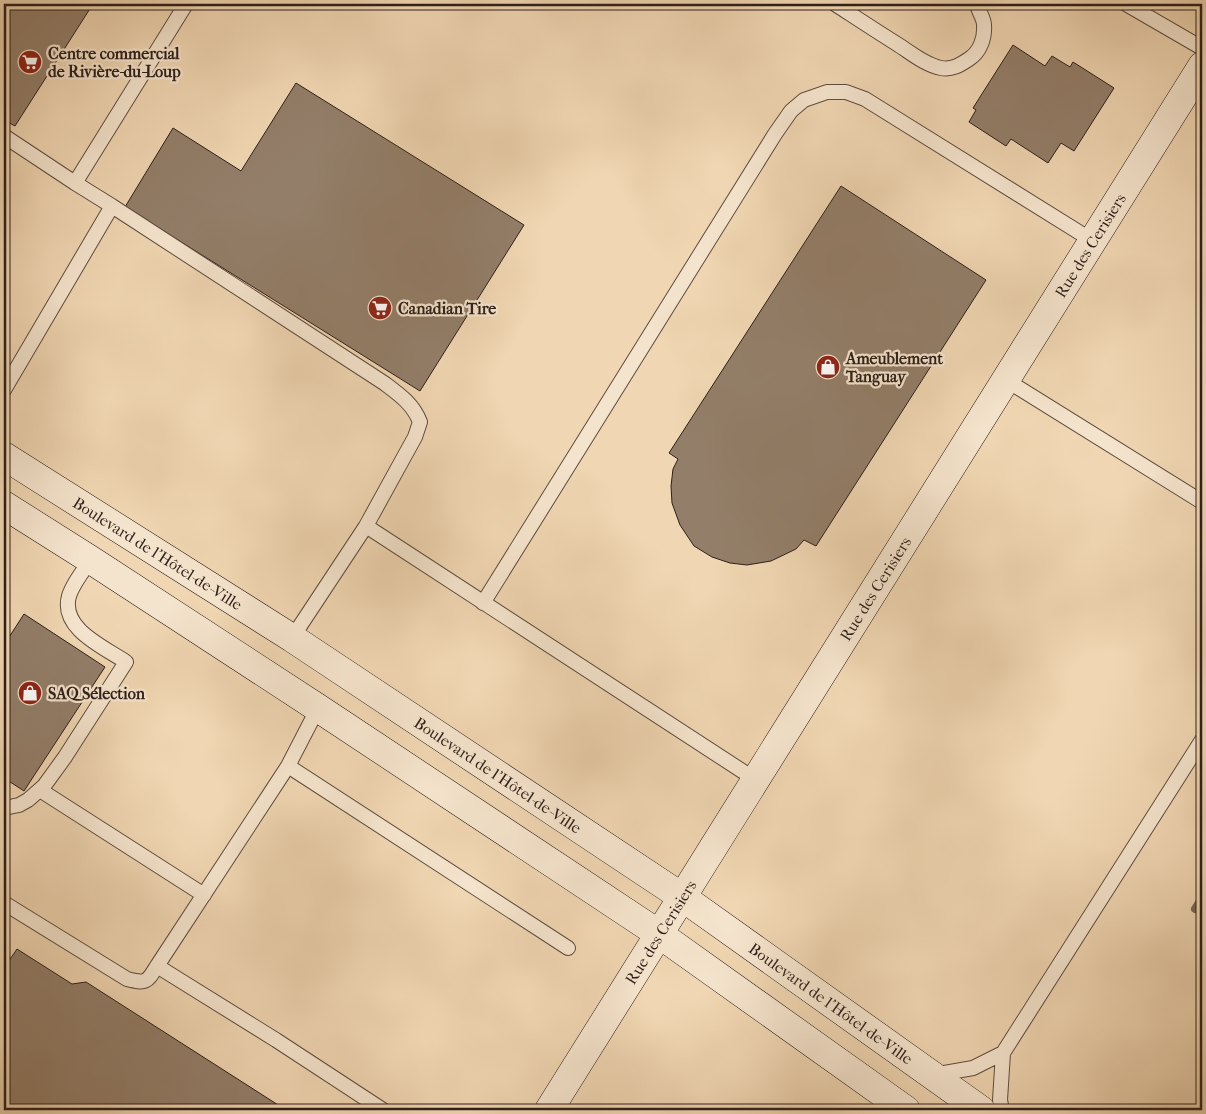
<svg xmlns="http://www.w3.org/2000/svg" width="1206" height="1114" viewBox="0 0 1206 1114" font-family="'IM FELL French Canon',serif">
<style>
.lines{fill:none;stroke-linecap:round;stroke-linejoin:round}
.stream{stroke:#7b6856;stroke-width:8}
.building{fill:#937e69;stroke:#2e1f1a}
.lane-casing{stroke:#5e4d40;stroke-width:16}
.secondary-casing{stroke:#2e1f1a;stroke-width:29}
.lane{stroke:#f5e4cd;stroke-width:14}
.secondary{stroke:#f5e4cd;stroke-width:28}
.labels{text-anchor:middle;stroke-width:4.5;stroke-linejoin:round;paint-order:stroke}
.poi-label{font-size:16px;font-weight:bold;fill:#2e1f1a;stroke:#f5e4cd;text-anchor:start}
.street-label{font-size:16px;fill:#2e1f1a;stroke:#f5e4cd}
</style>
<rect width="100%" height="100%" fill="#f0d6b2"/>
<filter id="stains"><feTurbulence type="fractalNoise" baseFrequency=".004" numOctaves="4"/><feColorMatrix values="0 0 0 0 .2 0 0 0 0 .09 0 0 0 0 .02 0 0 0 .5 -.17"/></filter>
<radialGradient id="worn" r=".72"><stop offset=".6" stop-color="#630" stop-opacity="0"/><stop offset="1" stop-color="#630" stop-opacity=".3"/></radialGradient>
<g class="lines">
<path class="stream" d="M1195 909 1202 898"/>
</g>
<path class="building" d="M4 4H93L15 126 4 120Z
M1013 45 1045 66 1052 56 1070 67 1073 62 1114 88 1074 151 1061 143 1048 163 1011 139 1006 146 969 122 976 110 973 108Z
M296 83 524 225 420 391 125 207 173 128 241 171Z
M841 186 986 280 816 546 804 540 796 549 771 561 747 565 730 563 712 557 694 546 680 525 672 503 671 486 673 469 678 459 669 453Z
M24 614 105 667 24 791 4 778V645Z
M17 949 72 984 86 982 286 1110H4V968Z"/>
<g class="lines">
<g class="lane-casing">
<path id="lane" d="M835 4C855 17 876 31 897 44 910 52 925 65 941 68 952 70 960 65 969 59 980 52 985 38 984 25 984 18 978 11 977 4
M1126 4 1202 48
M4 136 75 183
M112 206 384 383C400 395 413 404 420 422L415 437 366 526 756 780
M1006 380 1202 502
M4 390 112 206 75 183 186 4
M483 603 775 134 791 111 804 100 827 92H846L865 99 1093 241
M292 638 366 526
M318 708 288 766 157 966 276 1040 383 1110
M288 766 568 948
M40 790 204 895
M4 808 19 805 28 800 44 786 65 757 126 662C104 647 60 629 69 596 73 583 83 571 91 560
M4 903 127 979C147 984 147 982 157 966
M933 1075 973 1068 1003 1053
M1002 1110 1000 1100 1003 1053 1202 740"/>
</g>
<g class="secondary-casing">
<g id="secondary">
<path id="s1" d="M4 456 292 638 682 897 981 1110"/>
<path d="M4 505 91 560 318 708 659 934 906 1110"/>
<path id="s2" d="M549 1110 1202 66"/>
</g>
</g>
<use href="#lane" class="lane"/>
<use href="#secondary" class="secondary"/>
</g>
<defs>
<g id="supermarket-disc" transform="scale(1.25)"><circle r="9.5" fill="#8f2418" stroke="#f5e4cd"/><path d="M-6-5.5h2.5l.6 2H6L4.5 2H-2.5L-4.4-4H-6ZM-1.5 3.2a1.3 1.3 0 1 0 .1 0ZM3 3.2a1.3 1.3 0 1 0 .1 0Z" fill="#fff"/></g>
<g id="shop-disc" transform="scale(1.25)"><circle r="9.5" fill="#8f2418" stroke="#f5e4cd"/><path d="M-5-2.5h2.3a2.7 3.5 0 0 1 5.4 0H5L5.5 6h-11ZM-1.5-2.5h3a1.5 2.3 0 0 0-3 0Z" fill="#fff"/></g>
</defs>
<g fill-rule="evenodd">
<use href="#supermarket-disc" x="30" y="62"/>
<use href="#supermarket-disc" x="380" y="308"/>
<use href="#shop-disc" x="828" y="367"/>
<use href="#shop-disc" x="30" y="693"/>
</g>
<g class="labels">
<g class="poi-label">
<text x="48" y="59">Centre commercial<tspan x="48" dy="18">de Rivière-du-Loup</tspan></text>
<text x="398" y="314">Canadian Tire</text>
<text x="846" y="364">Ameublement<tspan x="846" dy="18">Tanguay</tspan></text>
<text x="48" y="699">SAQ Sélection</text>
</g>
<g class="street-label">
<text dy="6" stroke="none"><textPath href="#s2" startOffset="1020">Rue des Cerisiers</textPath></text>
<text dy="6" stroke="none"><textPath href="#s1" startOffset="182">Boulevard de l'Hôtel-de-Ville</textPath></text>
<text dy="6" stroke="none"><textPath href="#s2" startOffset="615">Rue des Cerisiers</textPath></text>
<text dy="6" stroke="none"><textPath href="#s1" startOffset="588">Boulevard de l'Hôtel-de-Ville</textPath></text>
<text dy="6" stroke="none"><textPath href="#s2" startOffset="210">Rue des Cerisiers</textPath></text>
<text dy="6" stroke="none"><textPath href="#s1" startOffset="992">Boulevard de l'Hôtel-de-Ville</textPath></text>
</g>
</g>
<rect width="1206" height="1114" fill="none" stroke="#f0d6b2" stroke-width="20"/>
<rect x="5" y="5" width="1196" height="1104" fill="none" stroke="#2e1f1a" stroke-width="2.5"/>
<rect x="10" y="10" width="1186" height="1094" fill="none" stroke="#2e1f1a"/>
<rect width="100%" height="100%" filter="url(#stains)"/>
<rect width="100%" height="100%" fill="url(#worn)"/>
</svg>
